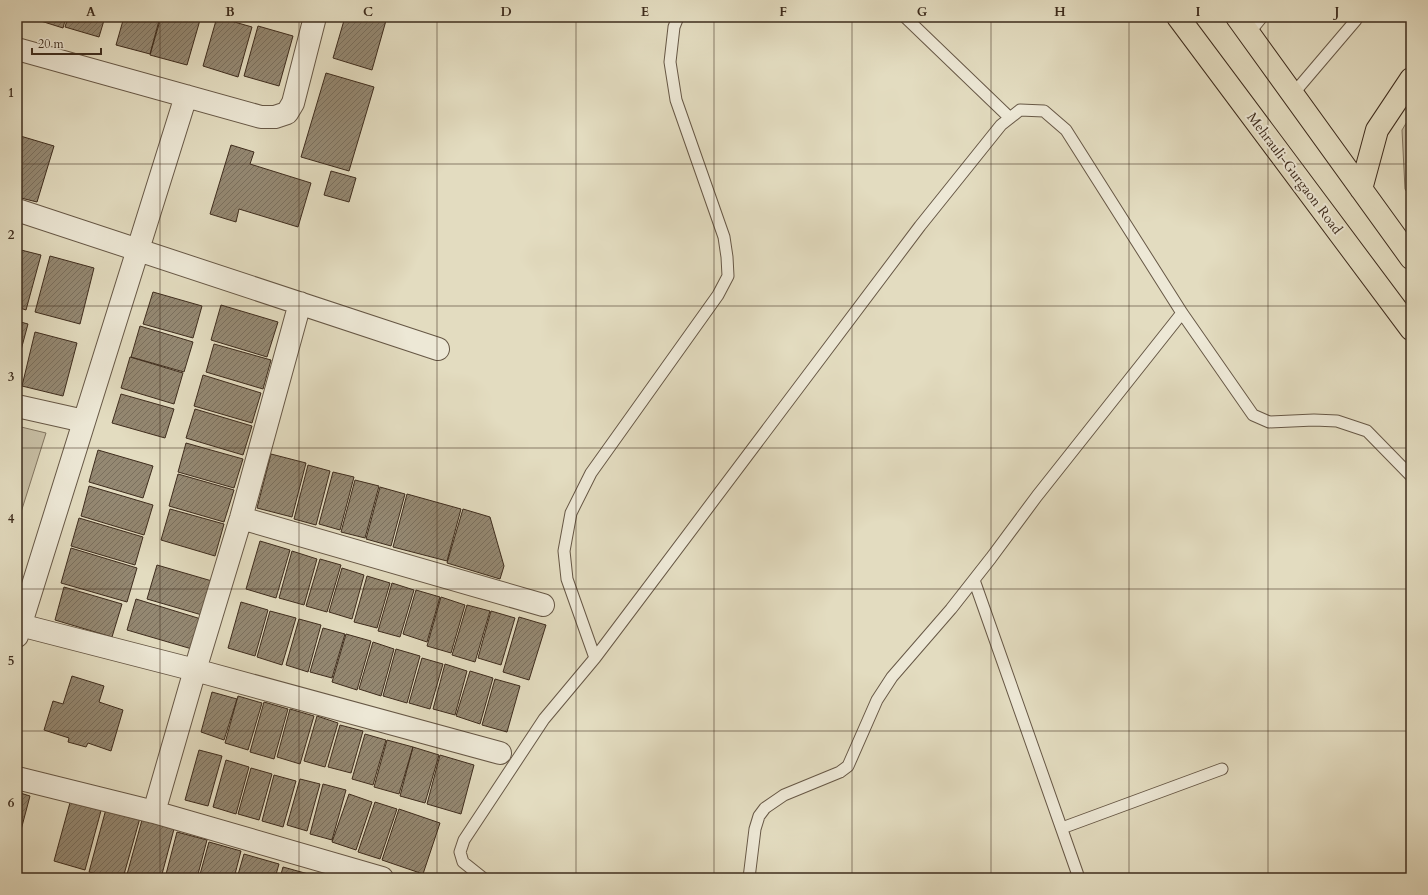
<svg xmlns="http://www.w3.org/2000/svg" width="1428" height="895" viewBox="0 0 1428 895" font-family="Cardo,serif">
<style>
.green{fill:#c7bea4;stroke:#827560}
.building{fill:url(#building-hatch);stroke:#3e2c1d}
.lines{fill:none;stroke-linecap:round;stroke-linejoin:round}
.service-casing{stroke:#675846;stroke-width:13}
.minor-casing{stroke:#675846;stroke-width:24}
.primary-casing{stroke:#3e2c1d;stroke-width:24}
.service{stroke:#ede8d6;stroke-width:11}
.minor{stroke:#ede8d6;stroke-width:22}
.primary{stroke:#e3dcc0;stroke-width:22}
.grid{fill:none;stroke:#3e2c1d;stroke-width:1;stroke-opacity:0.55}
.labels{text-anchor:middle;stroke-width:4;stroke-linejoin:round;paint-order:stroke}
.street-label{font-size:14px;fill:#3e2c1d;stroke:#ede8d6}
.neatline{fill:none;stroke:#3e2c1d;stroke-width:1.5}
.grid-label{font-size:13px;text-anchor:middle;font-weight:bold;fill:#3e2c1d}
</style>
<defs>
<pattern id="building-hatch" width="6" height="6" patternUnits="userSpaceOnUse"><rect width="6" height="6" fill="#948872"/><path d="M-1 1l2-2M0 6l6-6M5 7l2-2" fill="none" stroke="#7a6f5d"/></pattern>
</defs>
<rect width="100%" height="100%" fill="#e3dcc0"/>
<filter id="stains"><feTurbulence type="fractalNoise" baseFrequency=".005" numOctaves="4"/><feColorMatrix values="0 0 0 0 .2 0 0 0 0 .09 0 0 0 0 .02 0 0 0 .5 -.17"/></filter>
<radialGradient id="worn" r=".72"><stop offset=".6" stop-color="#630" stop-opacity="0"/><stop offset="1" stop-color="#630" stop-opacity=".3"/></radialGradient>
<path class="green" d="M1411 115V199L1405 189 1402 130Z
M17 426 46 433 17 525Z"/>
<path class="building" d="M28 17H66L63 28Z
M68 17H105L99 37 65 27Z
M124 17H160L150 54 116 45Z
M161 17H189L200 20 187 65 150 55Z
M217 17 252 27 238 77 203 66Z
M345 17H387L372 70 333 58Z
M258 26 293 36 279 86 244 76Z
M326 73 374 87 349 171 301 157Z
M17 135 54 146 37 202 17 197Z
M231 145 254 152 250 164 311 183 298 227 239 209 236 222 210 214Z
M331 171 356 178 349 202 324 195Z
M17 249 41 255 26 310 17 307Z
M50 256 94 268 80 324 35 312Z
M153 292 202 306 193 338 143 324Z
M221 305 278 322 267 357 211 340Z
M17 321 28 324 17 365Z
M140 326 193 342 184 372 131 357Z
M35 332 77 343 63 396 22 386Z
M214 344 271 360 263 389 206 372Z
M130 357 183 373 174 404 121 388Z
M203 375 261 393 252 423 194 406Z
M121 394 174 409 165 438 112 423Z
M195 409 252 426 243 455 186 438Z
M186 443 243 459 234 488 178 472Z
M98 450 153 466 143 498 89 482Z
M271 454 306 463 292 517 257 508Z
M308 465 330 471 316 525 294 519Z
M333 472 354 477 340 530 319 524Z
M178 474 234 490 224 522 169 506Z
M355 480 379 486 365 538 341 532Z
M89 486 153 505 144 535 81 516Z
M380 487 405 494 391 546 366 539Z
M407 494 461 509 447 561 393 547Z
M170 509 224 524 215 556 161 540Z
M463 509 490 517 504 566 500 579 447 563Z
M79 518 143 537 135 565 71 546Z
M260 541 290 550 276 598 246 589Z
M71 548 137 568 127 602 61 583Z
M292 551 317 559 304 605 279 598Z
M320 559 341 565 327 612 306 606Z
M157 565 212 581 202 615 147 599Z
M342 568 364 575 352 619 329 612Z
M367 576 390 583 377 628 354 622Z
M392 583 414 590 400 637 378 631Z
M64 587 122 604 112 637 55 620Z
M416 590 440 597 427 642 403 634Z
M441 597 465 605 451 653 427 646Z
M136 599 201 619 192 649 127 630Z
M241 602 268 610 255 656 228 648Z
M467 605 490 611 475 662 452 655Z
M270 611 296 618 282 665 257 657Z
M491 611 515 618 501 665 478 658Z
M519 617 546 625 529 680 503 672Z
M299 619 321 625 308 672 286 665Z
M323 628 345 634 332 678 310 672Z
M346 634 371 641 357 690 332 682Z
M373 642 394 649 381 696 359 689Z
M396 649 420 656 407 703 383 696Z
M422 658 443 664 430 709 409 703Z
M445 664 467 671 455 715 433 709Z
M470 671 493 678 480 724 456 716Z
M72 676 104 686 99 702 123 710 111 751 88 743 86 747 68 742 69 738 44 730 53 701 63 704Z
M495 679 520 686 507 732 482 725Z
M212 692 237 699 224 740 201 732Z
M238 696 262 703 248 750 225 743Z
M264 702 288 709 274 759 250 752Z
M290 709 314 716 300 764 277 757Z
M317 716 338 723 325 767 304 761Z
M340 725 363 731 351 773 328 767Z
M365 734 386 740 373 785 352 779Z
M387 740 413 747 399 794 374 787Z
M413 747 439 755 425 803 400 796Z
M199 750 222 756 208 806 185 800Z
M440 755 474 765 461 814 427 804Z
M226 760 249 767 236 814 213 807Z
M251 768 272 774 259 820 238 814Z
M274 775 296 781 283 827 262 821Z
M300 779 320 784 307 831 287 825Z
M323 784 346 790 332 840 310 834Z
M17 792 30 796 17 845Z
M349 794 372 802 356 850 332 842Z
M71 799 102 807 85 870 54 861Z
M375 802 397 809 380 859 358 852Z
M106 809 140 818 123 878H112L89 872Z
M399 809 440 823 423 874 382 860Z
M142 820 174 829 161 878H126Z
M177 832 207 840 197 878H165Z
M209 842 241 851 234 878H199Z
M244 854 279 864 275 878H237Z
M283 867 312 875 311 878H280Z
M17 874 33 878H17Z"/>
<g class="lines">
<g class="service-casing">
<path id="service" d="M905 17 1010 118
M1249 33 1262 17
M1293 94 1356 20V17
M974 580 1079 878
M595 658 567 579 564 551 571 513 591 473 718 295 728 276 727 257 724 237 676 100 670 62 674 27 678 17
M1062 828 1222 769
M483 878 463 862 460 852 464 840 544 719 595 658 920 226 1001 125 1020 110 1044 111 1066 130 1182 313 1253 415 1269 422 1314 420 1337 421 1367 431 1411 476
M749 878 755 829 759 816 765 808 784 795 840 772 848 766 877 700 892 677 951 609 991 558 1037 496 1182 313"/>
</g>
<g class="minor-casing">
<path id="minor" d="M17 49 261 117H275L287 113 293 103 315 17
M17 210 438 349
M17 406 84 421
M241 518 543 605
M20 625 195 670 500 753
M17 636 186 96
M17 778 154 812 382 878
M154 812 195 670 241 518 300 303"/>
</g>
<g class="primary-casing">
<path id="primary" d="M1178 17 1411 329
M1237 17 1411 258
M1361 189 1377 130 1411 79"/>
</g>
<use href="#service" class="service"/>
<use href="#minor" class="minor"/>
<use href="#primary" class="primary"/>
</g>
<path class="grid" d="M160 17V878M299 17V878M437 17V878M576 17V878M714 17V878M852 17V878M991 17V878M1129 17V878M1268 17V878M17 164H1411M17 306H1411M17 448H1411M17 589H1411M17 731H1411"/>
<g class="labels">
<g class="street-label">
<text transform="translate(1295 173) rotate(53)" y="5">Mehrauli-Gurgaon Road</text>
</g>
</g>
<rect width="1428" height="895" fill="none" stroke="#e3dcc0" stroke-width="44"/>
<path d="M32 48v6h69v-6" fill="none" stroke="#3e2c1d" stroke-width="2"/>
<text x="38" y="48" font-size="12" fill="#3e2c1d" stroke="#ede8d6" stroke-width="3" paint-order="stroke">20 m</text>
<rect x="22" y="22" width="1384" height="851" class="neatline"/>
<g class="grid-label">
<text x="91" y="16">A</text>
<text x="230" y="16">B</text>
<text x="368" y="16">C</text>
<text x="506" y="16">D</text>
<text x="645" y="16">E</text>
<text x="783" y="16">F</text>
<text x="922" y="16">G</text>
<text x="1060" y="16">H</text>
<text x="1198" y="16">I</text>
<text x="1337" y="16">J</text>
<text x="11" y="97">1</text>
<text x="11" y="239">2</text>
<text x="11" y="381">3</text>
<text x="11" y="523">4</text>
<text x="11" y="665">5</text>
<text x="11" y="807">6</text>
</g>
<rect width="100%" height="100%" filter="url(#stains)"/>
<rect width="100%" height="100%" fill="url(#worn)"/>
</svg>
